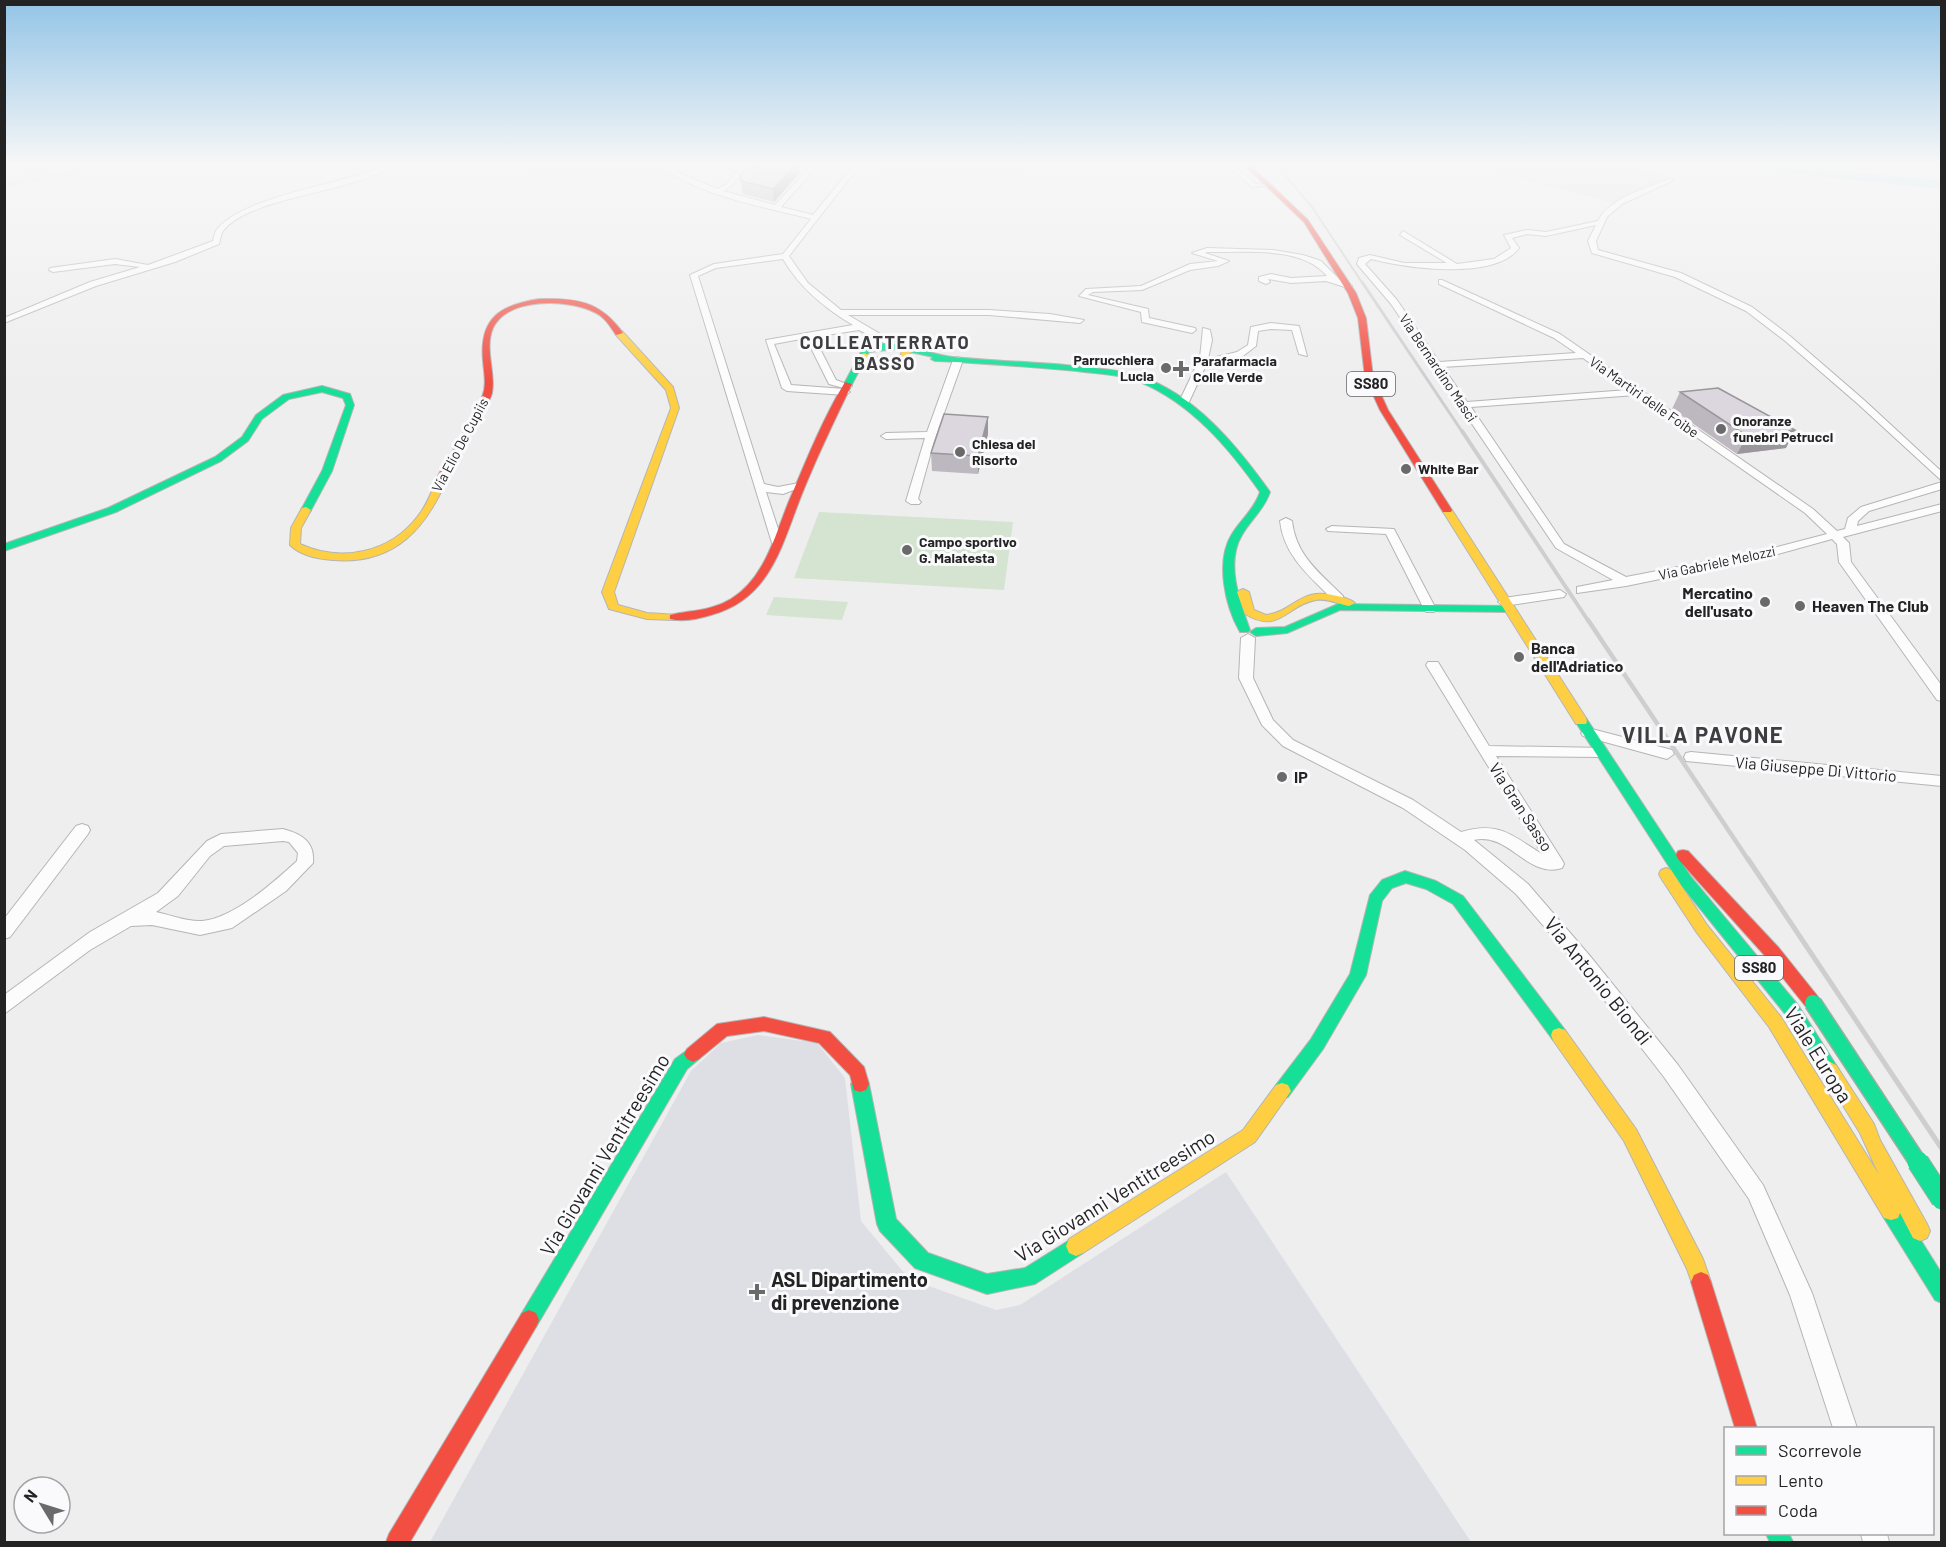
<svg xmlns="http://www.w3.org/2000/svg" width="1946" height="1547" viewBox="0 0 1946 1547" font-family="Barlow,sans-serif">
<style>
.built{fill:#dedfe4}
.green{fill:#d4e4d0}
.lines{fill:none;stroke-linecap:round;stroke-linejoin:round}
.river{fill:#b5dde6;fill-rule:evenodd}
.street-casing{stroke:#b5b5b5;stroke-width:2}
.fast-casing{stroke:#b5b5b5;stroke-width:2}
.slow-casing{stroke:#b5b5b5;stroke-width:2}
.jam-casing{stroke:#b5b5b5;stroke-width:2}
.street{fill:#fcfcfc;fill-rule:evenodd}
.fast{fill:#16e098;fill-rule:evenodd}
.slow{fill:#ffcf43;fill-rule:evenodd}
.jam{fill:#f24e42;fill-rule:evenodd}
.rail-far4{stroke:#cececf;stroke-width:2}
.rail-far3{stroke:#cececf;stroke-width:3}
.rail-far2{stroke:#cececf;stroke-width:4}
.rail-far1{stroke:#cececf;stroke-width:4.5}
.rail{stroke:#cececf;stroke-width:5}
.fast-bridge-far1-casing{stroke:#9eaca2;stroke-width:19;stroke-linecap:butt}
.fast-bridge-casing{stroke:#9eaca2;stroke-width:23;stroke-linecap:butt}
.fast-bridge-far1{stroke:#16e098;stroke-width:16}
.fast-bridge{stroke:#16e098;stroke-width:21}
.wall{fill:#bdb8bf}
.shaded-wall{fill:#9a969b}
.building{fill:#dcd6de;stroke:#9a969b;stroke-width:1.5}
.poi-dot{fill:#6a6a6b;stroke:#fafafc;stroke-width:2}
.labels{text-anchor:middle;stroke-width:6;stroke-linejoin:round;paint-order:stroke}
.far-poi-label{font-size:14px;font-weight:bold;fill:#232324;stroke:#fafafc;text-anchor:start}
.far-street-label{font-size:14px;fill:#232324;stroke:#fafafc}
.shield{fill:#fafafc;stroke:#646465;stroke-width:1.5}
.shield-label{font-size:15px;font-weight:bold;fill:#232324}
.poi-label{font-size:16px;font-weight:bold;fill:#232324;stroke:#fafafc;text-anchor:start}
.street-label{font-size:16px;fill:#232324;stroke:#fafafc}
.far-district-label{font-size:18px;font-weight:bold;letter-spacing:1.5px;fill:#3e3e40;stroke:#fafafc}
.near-street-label{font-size:20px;fill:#232324;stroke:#fafafc}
.near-poi-label{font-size:20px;font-weight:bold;fill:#232324;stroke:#fafafc;text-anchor:start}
.district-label{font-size:22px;font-weight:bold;letter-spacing:1.5px;fill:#3e3e40;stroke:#fafafc}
</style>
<rect width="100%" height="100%" fill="#eee"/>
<path class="built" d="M881 166H1021L1022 176 879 177Z
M1470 166H1625L1675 177 1615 203Z
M758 1035 817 1043 845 1078 861 1221 909 1279 996 1310 1020 1305 1226 1172 1471 1542H430L691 1071 721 1043Z"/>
<path class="green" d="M21 166H50L49 173 108 166H133L5 187V183L19 179 20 171 25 169Z
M537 166H663L669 173 682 180 525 178Z
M819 512 1013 522 1004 590 794 578Z
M774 597 848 602 842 620 766 615Z"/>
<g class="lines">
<path class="river" d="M1753 166H1789L1942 181V189L1759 170Z"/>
<g class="street-casing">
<path id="street" d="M384 166H391C353 193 250 196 223 231 221 234 220 240 219 244L175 262 96 286 4 323V318L90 282 140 267 115 264 53 272 49 270 50 268 115 259 148 265 213 241C214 236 215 231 218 228 248 195 340 185 384 166Z
M665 166H671L675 171 717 189 727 184 737 171 719 166 740 168 748 166 731 186 723 191 775 205 811 166H817L781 207 813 215 853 166H859L789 256 808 283 841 310H989L1050 314 1084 320 1080 323 989 315H848L899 345 892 347 859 330 814 337 836 380 852 386 847 389 829 384 806 338 774 344 791 385 845 389 850 392 845 395 787 391 782 388 766 340 853 325C824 308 800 288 783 259L716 268 698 276 764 484 778 487 799 483 804 486 783 494 766 492 782 541 776 545 772 543 690 275 714 264 783 254 811 219C777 210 686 193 665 166Z
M1228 166H1234L1256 184 1272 185 1252 187Z
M1669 179 1674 180 1622 204 1607 217 1596 241 1598 250 1681 273 1752 307 1790 336 1864 400 1942 472V481L1858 404 1784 340 1746 311 1675 277 1592 253 1588 241 1596 225 1546 236 1527 234 1512 238 1519 248C1495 281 1406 268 1371 259L1365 264 1397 300 1439 362 1576 353 1554 338 1439 284V280H1442L1560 334 1813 509 1837 531 1845 529 1848 518 1861 507 1942 482V489L1869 511 1858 521 1857 526 1942 504V511L1843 537 1849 543 1851 562 1942 686V701L1937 700 1839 562 1837 544 1832 539 1767 557 1626 586 1577 593V587L1613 580 1556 548 1391 304 1357 264 1359 258 1370 255 1404 263H1447L1400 235 1403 231 1457 264 1494 259 1511 248 1504 235 1527 230 1546 232 1598 221C1609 198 1647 188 1669 179ZM1583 358 1628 390 1467 402 1443 367ZM1636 395 1805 513 1827 534 1766 550 1626 577 1564 544 1471 407Z
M1207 248 1273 250 1303 255 1321 261 1340 280 1352 286 1348 288 1326 281 1291 283 1268 279 1270 282 1266 284 1259 281V277L1271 274 1291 278 1327 276C1301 245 1244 253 1207 252L1205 253 1229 261 1218 266 1190 270 1142 290 1093 292 1088 295 1148 309 1149 318 1195 328 1196 330 1192 333 1142 322 1141 312 1079 296 1086 289 1141 286 1190 264 1218 261 1192 253Z
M1271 323 1299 326 1307 356 1299 354 1292 330 1271 329 1258 331 1256 346 1243 356 1206 365 1189 402 1181 404 1179 402 1200 358 1203 328 1210 330 1212 340 1208 359 1237 352 1248 345 1251 327Z
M958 357 963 360 934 441 918 499 921 502 919 504H911L906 501 925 438 886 439 881 436 886 433 927 432 953 360Z
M1286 518 1292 521C1296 556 1320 573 1343 596V602H1335C1311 577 1284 557 1280 521Z
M1332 526 1394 529 1436 609 1434 612H1426L1424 609 1386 534 1328 531 1326 529Z
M1560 590 1566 594 1564 597 1504 606 1498 602 1504 598Z
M1248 634 1255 638 1253 678 1273 720 1293 740 1413 800 1461 832C1499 821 1511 835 1542 854L1426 665 1428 662H1438L1489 746 1606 748 1608 752 1606 756 1601 757 1496 756 1562 860 1564 864 1562 868C1528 879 1509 832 1474 840L1528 884 1590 956 1678 1065 1763 1185 1812 1293 1857 1428H1833L1790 1295 1749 1199 1664 1077 1578 966 1516 894 1465 850 1403 808 1283 746 1262 725 1239 678 1241 638Z
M1588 728 1672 750 1674 754 1667 759 1583 736 1581 733Z
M1691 752 1942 776V786L1686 761 1684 757 1686 753Z
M82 824 88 826 90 830 88 834 10 937 4 939V919L76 826Z
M283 829C302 834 315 842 313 863L286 891 232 928 200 935 152 925 131 926 90 950 4 1014V995L90 932 158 893 207 841 221 834ZM283 841 289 842 298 853 297 861C274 882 234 918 202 921 188 922 170 915 156 912L178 896 210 856 224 846Z
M1861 1534H1887L1889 1542H1863Z"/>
</g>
<g class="fast-casing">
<path id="fast" d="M887 343C910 344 931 355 953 357 994 361 1035 362 1076 366 1097 369 1119 369 1139 376 1195 394 1237 446 1270 492 1264 510 1251 519 1242 535 1225 563 1240 602 1250 630L1248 632H1240C1225 606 1215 561 1232 534 1241 519 1254 510 1260 492 1229 448 1191 403 1140 382 1120 374 1098 374 1077 371 1030 367 983 363 935 361L931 359 933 357 897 349 869 352 851 386H845L844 384 863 348Z
M322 386 350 394 354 405 332 471 310 512H302L301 510 322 471 346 405 343 398 322 392 289 399 262 419 248 441 221 461 116 512 4 551V544L108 508 215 457 242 437 256 415 283 395Z
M1338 604 1509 606 1515 609 1509 612 1340 610 1287 633 1256 636 1250 632 1256 628 1285 627Z
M1581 717 1586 718 1691 877 1798 1005 1836 1065 1839 1070 1836 1075 1830 1078 1824 1075 1786 1015 1681 885 1575 721Z
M1405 871 1436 881 1463 896 1565 1030 1567 1035 1565 1040 1559 1042 1553 1040 1453 904 1426 889 1406 883 1392 888 1382 901 1366 975 1323 1049 1288 1097 1282 1099 1276 1097 1273 1091 1276 1085 1311 1039 1350 974 1370 895 1382 880Z
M693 1046 699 1049 702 1054 699 1059 687 1069 536 1327 529 1330 522 1327 519 1320 522 1313 675 1059Z
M860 1076 866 1078 869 1084 896 1219 928 1253 987 1274 1025 1268 1076 1236 1083 1239 1086 1246 1083 1253 1035 1284 987 1294 915 1268 880 1231 877 1224 851 1084 854 1078Z
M1891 1202 1898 1204 1942 1274V1303L1935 1300 1884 1218 1881 1211 1884 1204Z
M1766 1534H1789L1793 1542H1770Z"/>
</g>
<g class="slow-casing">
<path id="slow" d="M616 331H622L673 387 679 408 614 592 618 605 647 613 678 615V619L674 620 647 619 609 609 602 592 671 408 666 390 616 335Z
M902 347H908L911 352 907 359C891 365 873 368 860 355L864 353C878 359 886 361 901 355Z
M444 471 449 474C427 528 395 565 333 560 318 559 300 555 290 545L291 528 302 508 306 507 311 510 301 528 300 544C341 563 390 553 418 516 428 504 433 488 439 474Z
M1447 507 1452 510 1586 718 1587 721 1586 724H1576L1442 510Z
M1243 589 1249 592 1254 610 1266 615C1296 611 1299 586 1337 596 1344 597 1350 599 1355 603L1349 606C1338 604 1327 598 1316 600 1286 605 1280 635 1245 614L1237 592Z
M1666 868 1671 870 1707 925 1781 1017 1879 1175 1860 1133 1821 1070 1824 1065 1830 1062 1836 1065 1874 1124 1880 1140 1927 1224 1930 1231 1927 1238 1920 1241 1913 1238 1900 1213 1898 1218 1891 1220 1884 1218 1769 1027 1697 933 1661 878 1659 874 1661 870Z
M1559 1028 1565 1030 1636 1129 1703 1259 1711 1282 1708 1289 1701 1292 1694 1289 1687 1269 1624 1141 1553 1040 1551 1035 1553 1030Z
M1282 1083 1288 1085 1291 1091 1255 1142 1083 1253 1076 1256 1069 1253 1066 1246 1069 1239 1243 1130 1276 1085Z"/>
</g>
<g class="jam-casing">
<path id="jam" d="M1245 166H1251L1308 220 1356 293 1366 318 1373 377 1388 410 1452 510 1451 512H1443L1380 410 1365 377 1358 318 1348 293 1304 222Z
M539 299C577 298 600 301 623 333L616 335C610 326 604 316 594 312 568 299 508 297 493 328 484 349 496 372 492 393 490 401 484 409 480 417 469 436 459 455 449 474L441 476 439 474C453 449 471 424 482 397 487 386 484 373 483 361 479 318 500 305 539 299Z
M845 382 852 384C836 417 820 450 806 484 783 537 775 598 711 615 698 619 683 622 670 619V615C692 610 711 611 731 599 767 577 776 530 792 494 808 456 824 417 845 382Z
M1683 850 1688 851 1779 948 1819 998 1821 1003 1819 1008 1813 1010 1807 1008 1767 958 1678 859 1676 855 1678 851Z
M764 1017 830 1032 864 1067 869 1084 866 1090 860 1092 854 1090 850 1075 819 1043 764 1031 727 1036 699 1059 693 1062 687 1059 684 1054 687 1049 717 1024Z
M1701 1272 1708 1275 1711 1282 1757 1428H1735L1691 1282 1694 1275Z
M529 1310 536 1313 539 1320 536 1327 410 1542H386L389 1534 522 1313Z"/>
</g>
<use href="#street" class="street"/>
<use href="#fast" class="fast"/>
<use href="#slow" class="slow"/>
<use href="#jam" class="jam"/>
<path class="rail-far4" d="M1277 166 1312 207 1363 284"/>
<path class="rail-far3" d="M1362 282 1463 433"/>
<path class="rail-far2" d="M1462 431 1589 622"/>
<path class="rail-far1" d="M1588 620 1749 861"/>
<path class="rail" d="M1748 859 1942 1149"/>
<g class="fast-bridge-far1-casing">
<path id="fast-bridge-far1" d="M1813 1003 1919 1164"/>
</g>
<g class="fast-bridge-casing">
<path id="fast-bridge" d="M1918 1162 1942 1199"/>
</g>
<use href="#fast-bridge-far1" class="fast-bridge-far1"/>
<use href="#fast-bridge" class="fast-bridge"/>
</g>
<path class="wall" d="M800 173 774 202 743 194 742 189 740 176Z
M1680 392 1786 448 1737 454 1672 409Z
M988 434 978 474 932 471 931 453Z"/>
<path class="shaded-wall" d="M794 166H799L800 173 774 202 773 189Z
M988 417V434L978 474V456Z
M1795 430 1786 448 1737 454 1747 436Z"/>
<path class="building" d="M761 166H794L773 189 741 181 740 176 745 170Z
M1718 388 1795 430 1747 436 1680 392Z
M944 414 988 417 978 456 931 453Z"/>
<linearGradient id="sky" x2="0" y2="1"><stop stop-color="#93c4e7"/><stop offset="0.43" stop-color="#f7f7f7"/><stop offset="1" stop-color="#f7f7f7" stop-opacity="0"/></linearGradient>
<rect width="1946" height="382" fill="url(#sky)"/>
<g class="poi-dot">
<circle cx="1166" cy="368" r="6"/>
<path d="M1178 360h6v6h6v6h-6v6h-6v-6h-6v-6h6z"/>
<circle cx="1721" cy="429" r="6"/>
<circle cx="960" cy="452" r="6"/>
<circle cx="1406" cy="469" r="6"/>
<circle cx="907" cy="550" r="6"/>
<circle cx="1765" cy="602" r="6"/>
<circle cx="1800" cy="606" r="6"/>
<circle cx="1519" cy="657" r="6"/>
<circle cx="1282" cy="777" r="6"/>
<path d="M754 1283h6v6h6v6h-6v6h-6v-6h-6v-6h6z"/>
</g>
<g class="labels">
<g class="far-poi-label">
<text x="1154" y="365" text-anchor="end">Parrucchiera<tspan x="1154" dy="16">Lucia</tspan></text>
<text x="1193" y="366">Parafarmacia<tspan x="1193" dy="16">Colle Verde</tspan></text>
<text x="1733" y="426">Onoranze<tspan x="1733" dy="16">funebri Petrucci</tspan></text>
<text x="972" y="449">Chiesa del<tspan x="972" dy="16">Risorto</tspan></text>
<text x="1418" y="474">White Bar</text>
<text x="919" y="547">Campo sportivo<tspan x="919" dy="16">G. Malatesta</tspan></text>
</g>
<g class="far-street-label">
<text transform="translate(1438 368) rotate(56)" y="5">Via Bernardino Masci</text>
<text transform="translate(1644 397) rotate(35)" y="5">Via Martiri delle Foibe</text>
<text transform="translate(460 445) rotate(-62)" y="5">Via Elio De Cupiis</text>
<text transform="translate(1717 563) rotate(-12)" y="5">Via Gabriele Melozzi</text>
</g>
<g class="shield">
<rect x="1347" y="372" width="48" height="24" rx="4.5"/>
<rect x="1735" y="956" width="48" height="24" rx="4.5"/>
</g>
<g class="shield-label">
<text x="1371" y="389">SS80</text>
<text x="1759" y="973">SS80</text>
</g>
<g class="poi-label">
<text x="1753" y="599" text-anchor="end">Mercatino<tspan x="1753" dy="18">dell'usato</tspan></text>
<text x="1812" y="612">Heaven The Club</text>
<text x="1531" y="654">Banca<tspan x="1531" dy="18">dell'Adriatico</tspan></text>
<text x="1294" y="783">IP</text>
</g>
<g class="street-label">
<text transform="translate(1816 769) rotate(5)" y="6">Via Giuseppe Di Vittorio</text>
<text transform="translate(1521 807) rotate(57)" y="6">Via Gran Sasso</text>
</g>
<g class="far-district-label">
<text x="885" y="349">COLLEATTERRATO<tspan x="885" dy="21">BASSO</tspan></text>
</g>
<g class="near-street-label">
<text transform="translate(1598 981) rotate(51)" y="7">Via Antonio Biondi</text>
<text transform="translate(1818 1055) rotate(58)" y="7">Viale Europa</text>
<text transform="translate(605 1155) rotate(-59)" y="7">Via Giovanni Ventitreesimo</text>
<text transform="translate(1115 1196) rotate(-32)" y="7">Via Giovanni Ventitreesimo</text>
</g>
<g class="near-poi-label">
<text x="771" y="1287">ASL Dipartimento<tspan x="771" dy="23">di prevenzione</tspan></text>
</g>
<g class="district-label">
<text x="1703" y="743">VILLA PAVONE</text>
</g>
</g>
<rect width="1946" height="1547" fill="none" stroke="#232324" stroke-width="12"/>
<rect x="1724" y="1427" width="210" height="108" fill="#fafafc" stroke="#a4a4a6" stroke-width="1.5"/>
<rect x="1736" y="1446" width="30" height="9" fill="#16e098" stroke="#a4a4a6" stroke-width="1.5"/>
<text x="1778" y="1457" font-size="18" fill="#232324">Scorrevole</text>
<rect x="1736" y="1476" width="30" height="9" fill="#ffcf43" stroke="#a4a4a6" stroke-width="1.5"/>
<text x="1778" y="1487" font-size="18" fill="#232324">Lento</text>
<rect x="1736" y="1506" width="30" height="9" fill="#f24e42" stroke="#a4a4a6" stroke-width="1.5"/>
<text x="1778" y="1517" font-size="18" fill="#232324">Coda</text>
<g transform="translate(42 1505) rotate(308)"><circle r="28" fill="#fafafc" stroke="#a4a4a6" stroke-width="1.5"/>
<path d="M0-4.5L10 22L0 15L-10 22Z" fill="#6a6a6b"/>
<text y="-9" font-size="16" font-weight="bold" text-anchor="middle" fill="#232324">N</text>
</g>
</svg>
